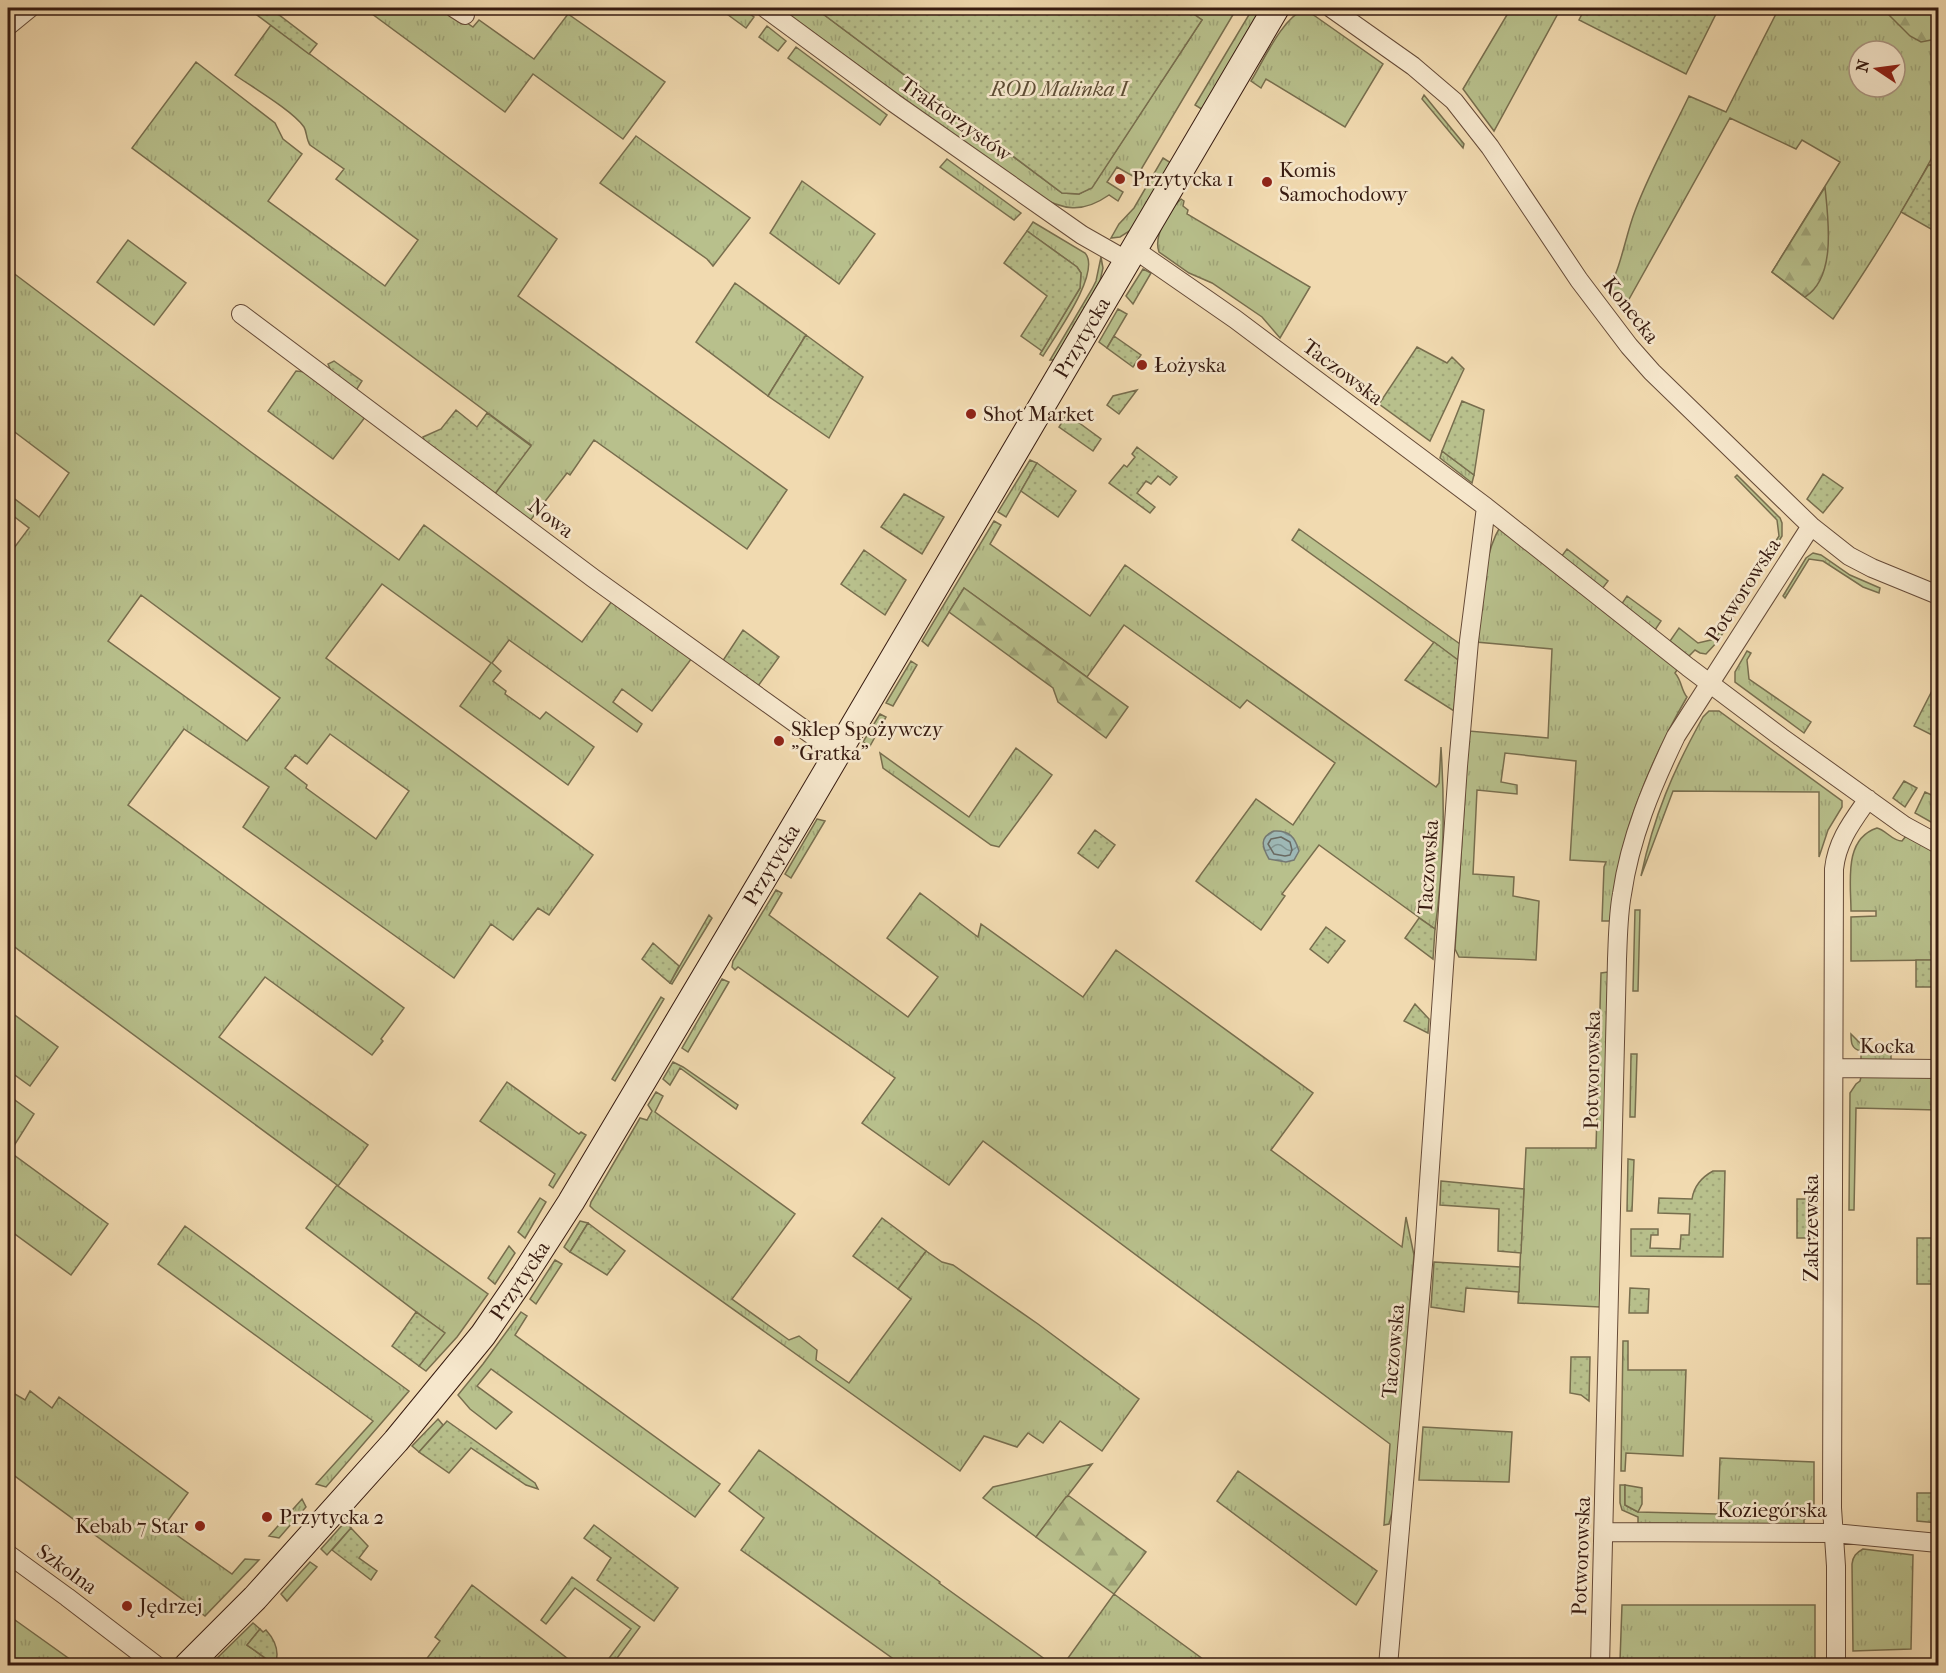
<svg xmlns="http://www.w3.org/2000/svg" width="1946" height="1673" viewBox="0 0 1946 1673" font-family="'IM FELL French Canon',serif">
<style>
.grass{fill:url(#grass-tufts);stroke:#786e4e;stroke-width:1.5;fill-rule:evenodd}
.forest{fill:url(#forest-firs);stroke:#786e4e;stroke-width:1.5}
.garden{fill:url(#garden-dots);stroke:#786e4e;stroke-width:1.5}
.water{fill:url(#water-waves);stroke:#757973;stroke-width:1.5}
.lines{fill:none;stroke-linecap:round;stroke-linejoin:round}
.shore{stroke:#6a6a62;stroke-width:1.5}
.minor-casing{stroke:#664b38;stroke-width:20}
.secondary-casing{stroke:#371b10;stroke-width:28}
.minor{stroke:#f6e7cc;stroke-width:18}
.secondary{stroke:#f6e7cc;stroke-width:26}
.poi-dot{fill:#8f2418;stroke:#f6e7cc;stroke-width:2}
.labels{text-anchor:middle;stroke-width:5;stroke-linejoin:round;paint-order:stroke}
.park-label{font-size:21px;font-style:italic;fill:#5e4d35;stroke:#f6e7cc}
.street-label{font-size:21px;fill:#371b10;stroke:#f6e7cc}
.poi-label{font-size:21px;fill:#371b10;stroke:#f6e7cc;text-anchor:start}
</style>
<defs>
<pattern id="grass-tufts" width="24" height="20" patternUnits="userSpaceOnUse" patternTransform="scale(1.5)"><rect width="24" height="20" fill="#b8c08c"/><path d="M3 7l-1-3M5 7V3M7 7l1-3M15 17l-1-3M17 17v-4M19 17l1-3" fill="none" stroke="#9fa478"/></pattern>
<pattern id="forest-firs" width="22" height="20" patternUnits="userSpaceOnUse" patternTransform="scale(1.5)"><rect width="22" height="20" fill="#b8c08c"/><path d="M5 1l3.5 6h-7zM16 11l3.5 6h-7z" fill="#9fa478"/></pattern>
<pattern id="garden-dots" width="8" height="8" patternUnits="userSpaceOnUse" patternTransform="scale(1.5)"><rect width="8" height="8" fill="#b8c08c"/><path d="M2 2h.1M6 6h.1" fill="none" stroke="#9fa478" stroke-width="1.8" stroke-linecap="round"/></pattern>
<pattern id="water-waves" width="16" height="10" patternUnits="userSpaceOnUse" patternTransform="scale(1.5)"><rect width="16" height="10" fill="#9eb8b5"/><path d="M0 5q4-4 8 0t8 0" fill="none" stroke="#829592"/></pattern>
</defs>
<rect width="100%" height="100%" fill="#f1dab0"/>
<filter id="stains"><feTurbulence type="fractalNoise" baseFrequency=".00333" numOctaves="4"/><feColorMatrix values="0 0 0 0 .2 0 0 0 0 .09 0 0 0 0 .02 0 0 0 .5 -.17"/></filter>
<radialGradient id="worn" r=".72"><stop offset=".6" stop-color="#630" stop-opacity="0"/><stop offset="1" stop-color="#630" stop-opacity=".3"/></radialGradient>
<path class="grass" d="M364 8H445L473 27 479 20 534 59 568 14 665 82 623 139 533 74 505 112Z
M721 8H741L754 17 746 28 720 9Z
M780 8H815L1062 193 1079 194 1092 187 1202 20 1185 8H1237L1136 178 1117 167 1107 182 1123 192 1118 201 1109 195C1082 214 1063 210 1036 195Z
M1253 8H1262L1203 110 1195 105Z
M1511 8H1561L1494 131 1463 89Z
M1779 8H1938V146C1907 206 1871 263 1833 319L1772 272 1840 162 1802 140 1796 149 1730 118 1623 310 1608 290C1622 265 1625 237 1635 211 1650 171 1671 134 1689 96L1726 112ZM1859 51H1895V87H1859Z
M1305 9 1383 64 1345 127 1266 79 1261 88 1251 81C1264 60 1282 18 1305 9Z
M271 25 557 239 518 296 787 490 747 549 594 440 570 475 567 473 529 522 494 495 531 445 132 148 196 62 275 123 283 139 302 154 268 201 385 286 418 240 336 179 344 169 310 145C306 139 307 132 304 127 293 111 252 87 235 75Z
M767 26 786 41 778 51 759 37Z
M796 47 887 115 880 125 788 58Z
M1424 95 1464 144 1463 148 1422 99Z
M636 136 750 218 713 266 707 259 600 183Z
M1163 158 1171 163 1131 230 1120 237 1111 238 1119 224 1134 208Z
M947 159 1021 213 1014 220 940 167Z
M802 181 875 234 839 284 770 233Z
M1181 199 1184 201 1183 206 1188 210 1187 214 1310 287 1280 338 1262 317 1212 283 1189 273 1159 252C1153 236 1169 210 1181 199Z
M1033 222 1085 253C1102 272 1055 336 1043 356L1040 354 1080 288 1081 273 1077 267 1027 231Z
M128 240 186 283 154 325 97 282Z
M1101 257 1103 268 1100 281 1054 360H1050L1092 289 1096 281Z
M8 269 251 452 399 560 424 525 582 642 612 601 692 658 652 711 622 689 613 702 642 724 637 732 509 640 492 663 501 671 493 681 506 691 505 694 540 719 546 712 594 747 568 785 460 706 491 663 382 584 326 658 593 855 549 915 538 908 513 940 491 924 454 978 243 827 269 787 184 729 128 805 404 1008 381 1039 383 1041 372 1055 265 977 219 1037 368 1145 338 1186 488 1294 457 1337 426 1371 419 1366 444 1333 306 1228 337 1185 8 942V556L29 528 8 512V494L39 517 69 473 8 427ZM141 595 280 698 247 741 108 641ZM330 734 409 791 376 839 306 788 307 785 285 768 295 755 307 764Z
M1143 269 1151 273 1133 304 1126 296Z
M735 283 806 335 768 396 696 342Z
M1118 309 1127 314 1107 348 1099 342Z
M296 371 306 372 366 416 333 459 268 411Z
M1442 451 1474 475 1472 483 1440 458Z
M1030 460 1037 463 1006 517 998 512Z
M1737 475 1780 518 1782 523V536L1718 641 1706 654 1700 653 1695 650 1689 656 1670 641 1679 628 1698 643 1715 639 1779 536 1777 520 1735 477Z
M994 521 1001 525 990 544 1090 616 1125 565 1436 787 1439 783 1441 747C1445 811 1444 865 1435 929L1319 845 1282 894 1285 896 1261 930 1196 881 1256 799 1293 825 1335 763 1247 700 1240 708 1124 625 1087 677 964 588 928 646 922 641Z
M1500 527 1679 667 1675 673C1682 681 1681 690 1687 697 1647 766 1617 840 1610 921H1602L1604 867 1606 862 1570 860 1576 761 1505 753 1501 782 1517 785V794L1477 790 1473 874 1514 877 1513 896 1539 901 1536 960 1459 957 1455 949 1469 731 1548 738 1552 649 1476 642C1481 607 1482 557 1500 527Z
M1299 529 1460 644 1458 660 1292 540Z
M1567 549 1608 581 1602 589 1561 557Z
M1813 553 1821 555 1850 575 1880 588 1879 593 1863 587 1823 561 1809 559 1785 598 1783 596 1806 558Z
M1627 596 1661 621 1655 630 1621 605Z
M1747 651 1751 653 1747 660 1749 679 1811 722 1804 733 1735 682V672Z
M911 661 917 665 893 706 886 703Z
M1709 711H1719L1842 801V807L1828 830 1819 857V792L1673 791 1641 876C1654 815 1673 771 1703 717Z
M880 714 886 717 870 746 863 742Z
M1016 748 1052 775 999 847 991 845 883 768 880 753 969 817Z
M1904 781 1917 788 1905 807 1893 798Z
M1925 792 1938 798V826L1915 813Z
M817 819 825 821 791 878 785 874Z
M1877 828C1886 830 1892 841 1902 841L1906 836 1938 854V960L1851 961V917L1876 916V911H1851C1851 883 1843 839 1877 828Z
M776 890 782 893 769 915 908 1017 938 977 887 938 920 893 978 937 981 924 1083 997 1116 950 1313 1093 1271 1150 1402 1247 1406 1217 1414 1255 1394 1505 1389 1524 1384 1525 1390 1444 983 1141 949 1185 862 1123 895 1078 738 967 735 970 732 967 733 961Z
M1635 910H1640L1638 991H1633Z
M709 915 712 918 672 984 670 983Z
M1608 972 1600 1307 1518 1303 1526 1148H1596L1601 973Z
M722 979 729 982 688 1052 682 1048Z
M661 997 664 999 615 1081 612 1079Z
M8 1010 58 1047 30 1086 8 1070Z
M1851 1034 1864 1047 1891 1048V1061L1861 1060V1051C1851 1049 1851 1042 1851 1034Z
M1631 1054H1637L1635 1117H1630Z
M673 1062 683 1067 738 1105 736 1109 680 1068 670 1085 663 1079Z
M1861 1077H1938V1110L1856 1108 1854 1210H1849L1850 1093 1856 1084 1860 1081Z
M507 1082 579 1134 581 1132 586 1135 553 1188 549 1185 555 1174 480 1121Z
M656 1092 663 1096 655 1112 795 1214 732 1299 789 1340 799 1336 817 1350 816 1360 849 1383 911 1299 898 1289 926 1251 942 1262 953 1265 1038 1324 1139 1399 1102 1451 1060 1421 1043 1443 1028 1433 1017 1447 984 1436 960 1471 594 1210 590 1206 591 1202 640 1118 647 1120 652 1111 648 1105Z
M8 1095 34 1114 10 1152 108 1224 71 1275 8 1229Z
M1628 1159 1634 1160 1632 1211H1627Z
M540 1198 546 1202 525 1238 518 1232Z
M580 1221 588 1223 570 1252 564 1247Z
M185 1226 409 1391 326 1487 316 1484 373 1421 158 1264Z
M509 1246 515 1253 495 1284 488 1278Z
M555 1260 562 1264 536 1304 530 1299Z
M521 1312 527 1316 515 1335 720 1484 695 1517 491 1369 477 1386 512 1412 496 1429 470 1409 458 1395 483 1364Z
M1623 1341H1628V1370H1686L1683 1456 1626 1453 1625 1471H1621Z
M8 1390 25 1400 30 1391 52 1408 59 1397 188 1493 164 1526 232 1574 245 1559 259 1560 205 1616 8 1471Z
M438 1419 443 1425 419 1452 412 1446Z
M1423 1427 1512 1432 1509 1482 1419 1480Z
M759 1450 940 1582 939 1583 1053 1665H902L741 1550 764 1518 729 1491Z
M1720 1458 1814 1462V1514L1811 1517 1804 1519V1525L1638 1523V1517L1622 1510 1620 1503V1485H1625V1505L1638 1512 1718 1514Z
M1092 1464 1036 1537 983 1498 993 1487Z
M1238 1471 1377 1571 1356 1605 1217 1501Z
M302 1499 306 1507 279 1538 269 1536Z
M345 1522 351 1528 327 1555 321 1549Z
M1863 1549 1913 1555 1911 1649 1853 1651 1852 1564C1853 1556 1856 1553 1863 1549Z
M310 1562 317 1567 287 1601 281 1594Z
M572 1577 640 1627 612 1665H604L631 1629 575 1588 546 1624 541 1620Z
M472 1585 576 1665H422L440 1641 435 1637Z
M1114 1594 1211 1665H1063Z
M1622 1605H1815V1662L1620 1661Z
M8 1615 78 1665H8Z
M253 1623 260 1629 247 1645 275 1665 209 1666Z"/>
<path class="forest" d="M1882 8H1938V34L1931 40 1921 42 1910 36Z
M1825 187C1828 218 1837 277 1805 297L1772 272Z
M964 588 1128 707 1106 738 1058 702 1053 688 949 612Z
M1069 1496 1146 1552 1114 1594 1036 1537 1066 1497Z"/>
<path class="garden" d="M250 8H270L317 44 309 54 249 9Z
M815 8H1185L1202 20 1092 188 1079 194 1062 193Z
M1579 8H1719L1686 74 1579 20 1584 10Z
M1929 164 1938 170V233L1901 212Z
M1027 231 1077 267 1081 273 1080 288 1042 351 1021 336 1047 296 1004 263Z
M806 335 863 377 829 438 768 396Z
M1114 336 1141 355 1133 367 1107 348Z
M1417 347 1447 363 1452 357 1464 369 1430 441 1379 404Z
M334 361 362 381 355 392 334 378 328 364Z
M1137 390 1119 414 1107 405 1113 396Z
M1462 401 1484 410 1474 475 1442 451Z
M456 410 477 427 487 413 531 446 494 495 426 445 423 437 441 429Z
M1067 414 1101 439 1093 451 1059 427Z
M1137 447 1177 477 1170 485 1158 476 1151 484 1146 481 1137 493 1155 507 1150 513 1109 483 1124 465 1127 467 1135 457 1132 454Z
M1037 463 1076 491 1058 517 1021 491Z
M1823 474 1843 488 1823 513 1807 499Z
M904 494 944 517 922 554 881 527Z
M864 550 906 580 885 615 841 584Z
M743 630 779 657 758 686 722 662Z
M1434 642 1458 660 1454 711 1405 680Z
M1938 679V738L1914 726Z
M1095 830 1115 845 1098 868 1078 853Z
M1419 918 1435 929 1433 959 1405 938Z
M1326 927 1345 941 1328 963 1310 949Z
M653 943 679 966 670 983 642 959Z
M1916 960H1938V987H1916Z
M1415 1004 1429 1019 1428 1033 1404 1021Z
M1713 1171H1725L1723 1257 1631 1256V1229H1658V1235H1651L1650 1248 1680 1249 1681 1235H1689L1690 1214 1658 1213 1659 1198 1692 1199C1694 1186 1702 1177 1713 1171Z
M1441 1181 1524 1189 1521 1253 1498 1251 1499 1209 1440 1205Z
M1797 1199H1816L1815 1238H1797Z
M882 1218 926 1251 898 1289 853 1256Z
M588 1223 625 1251 607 1275 570 1252Z
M1917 1238H1938V1284H1917Z
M1434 1262 1520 1267 1519 1292 1466 1288 1464 1312 1431 1307Z
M1630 1288 1649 1289 1648 1313H1629Z
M416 1312 445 1333 419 1366 392 1346Z
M1571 1357H1590L1589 1401 1581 1395 1570 1393Z
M447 1421 535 1483 538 1489 526 1485 471 1448 449 1473 419 1452Z
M1625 1485 1642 1488V1504L1638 1512 1625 1505Z
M1917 1493H1938V1523L1917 1521Z
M594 1525 678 1588 654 1621 597 1580 611 1558 584 1538Z
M351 1528 368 1546 359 1558 377 1571 371 1580 332 1550Z
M260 1629 263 1632 266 1630C275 1640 280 1652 275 1665L247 1645Z"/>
<path class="water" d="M1274 831C1289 830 1295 837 1299 851L1294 860 1286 862 1269 859C1262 847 1259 837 1274 831Z"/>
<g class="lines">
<path class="shore" d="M1281 837 1290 842 1292 850 1290 855 1285 856 1274 854 1268 844 1271 839Z"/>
<g class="minor-casing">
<path id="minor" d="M454 8 465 15
M765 8 894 103 1082 235 1126 260
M1331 8 1413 66 1454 101 1490 147 1579 280 1629 346 1652 372 1811 526 1849 556 1872 568 1938 595
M8 26 30 8
M1134 249 1235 319 1486 507 1688 667 1781 737 1905 826 1938 844
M241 314 593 578 837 753
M1835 1068 1938 1069
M1605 1532 1834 1533 1938 1543
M8 1554 67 1597 157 1666
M1388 1666 1424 1253 1458 766 1469 641 1486 507
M1600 1666 1617 959C1618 937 1618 915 1622 894 1630 838 1652 786 1676 736L1811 526
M1836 1666V1566L1832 1508 1834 869C1837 841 1852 822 1868 799"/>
</g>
<g class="secondary-casing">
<g id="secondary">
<path id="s1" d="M187 1666 255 1598 396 1441 483 1335 524 1275 571 1202 807 805 1276 8"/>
</g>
</g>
<use href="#minor" class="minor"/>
<use href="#secondary" class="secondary"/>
</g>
<g class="poi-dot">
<circle cx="1120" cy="179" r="6"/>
<circle cx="1267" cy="182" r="6"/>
<circle cx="1142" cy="365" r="6"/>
<circle cx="971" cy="414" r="6"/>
<circle cx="779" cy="741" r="6"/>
<circle cx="267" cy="1517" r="6"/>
<circle cx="200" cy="1526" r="6"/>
<circle cx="127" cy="1606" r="6"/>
</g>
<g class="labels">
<g class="park-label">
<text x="1059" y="96">ROD Malinka I</text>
</g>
<g class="street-label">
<text transform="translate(956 119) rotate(35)" y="7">Traktorzystów</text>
<text transform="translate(1631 310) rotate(52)" y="7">Konecka</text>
<text dy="7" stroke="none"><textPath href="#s1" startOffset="1608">Przytycka</textPath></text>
<text transform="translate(1343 372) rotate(37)" y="7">Taczowska</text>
<text transform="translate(551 518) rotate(37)" y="7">Nowa</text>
<text transform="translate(1743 590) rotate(-57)" y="7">Potworowska</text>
<text dy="7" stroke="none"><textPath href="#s1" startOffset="996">Przytycka</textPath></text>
<text transform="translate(1428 867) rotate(-86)" y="7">Taczowska</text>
<text x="1887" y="1053">Kocka</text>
<text transform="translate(1592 1070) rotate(-89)" y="7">Potworowska</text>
<text transform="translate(1811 1228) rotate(-90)" y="7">Zakrzewska</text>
<text dy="7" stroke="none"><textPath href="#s1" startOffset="510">Przytycka</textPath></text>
<text transform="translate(1393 1351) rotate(-85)" y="7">Taczowska</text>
<text x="1772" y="1517">Koziegórska</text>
<text transform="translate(1581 1556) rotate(-88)" y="7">Potworowska</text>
<text transform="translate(67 1569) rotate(36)" y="7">Szkolna</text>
</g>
<g class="poi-label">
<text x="1279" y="177">Komis<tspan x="1279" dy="24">Samochodowy</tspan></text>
<text x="1132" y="186">Przytycka 1</text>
<text x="1154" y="372">Łożyska</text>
<text x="983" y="421">Shot Market</text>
<text x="791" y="736">Sklep Spożywczy<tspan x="791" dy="24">"Gratka"</tspan></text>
<text x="279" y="1524">Przytycka 2</text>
<text x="188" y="1533" text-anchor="end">Kebab 7 Star</text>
<text x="139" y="1613">Jędrzej</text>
</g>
</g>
<rect width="1946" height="1673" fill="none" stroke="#f1dab0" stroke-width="30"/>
<rect x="9" y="9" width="1928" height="1655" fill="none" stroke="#371b10" stroke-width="3"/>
<rect x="15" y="15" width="1916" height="1643" fill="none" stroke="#371b10" stroke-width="1.5"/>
<g transform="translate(1877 69) rotate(283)"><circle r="28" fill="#f6e7cc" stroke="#aa9581" stroke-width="1.5"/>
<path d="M0-4.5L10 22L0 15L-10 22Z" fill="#8f2418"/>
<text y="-9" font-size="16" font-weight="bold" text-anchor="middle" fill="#371b10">N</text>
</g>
<rect width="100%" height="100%" filter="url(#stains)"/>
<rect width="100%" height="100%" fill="url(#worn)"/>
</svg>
